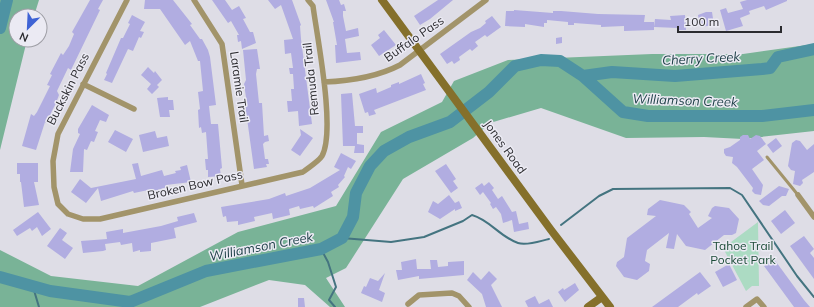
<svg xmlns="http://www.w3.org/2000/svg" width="814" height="307" viewBox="0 0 814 307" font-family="Mulish,sans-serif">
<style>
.green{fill:#acdbc3}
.forest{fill:#79b397}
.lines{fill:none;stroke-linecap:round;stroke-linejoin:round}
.stream{stroke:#447480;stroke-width:2}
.river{stroke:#4e93a3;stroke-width:12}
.building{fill:#b1ade1}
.lane{stroke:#a2946a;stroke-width:3}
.street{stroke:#a2946a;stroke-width:5.5}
.secondary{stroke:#85702b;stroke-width:8}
.labels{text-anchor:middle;stroke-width:3;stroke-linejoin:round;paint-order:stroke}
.street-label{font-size:12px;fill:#2b2b2f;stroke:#ebeaf3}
.park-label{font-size:12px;fill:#1c4b37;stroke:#ebeaf3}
.water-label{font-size:13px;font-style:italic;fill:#1b3d45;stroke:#ebeaf3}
</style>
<rect width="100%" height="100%" fill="#dedde6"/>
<path class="green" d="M758 222 759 286H752L746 291 723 248Z"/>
<path class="forest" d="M0 0H39L34 16H16V40H27L0 150Z
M814 44V131L743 139 704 137 626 138 541 108 490 123 473 138 403 179 346 268 326 278 345 307H330L305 285 269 280 200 307H0V250L51 276 138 286 238 232 336 206 381 132 442 102 454 81 508 60 652 54H743Z"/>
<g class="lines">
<path class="stream" d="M561 225 599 196 613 189 730 188 742 195 797 276 814 297
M342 238 391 242 424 237 463 221 472 215C490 220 500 237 518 243 527 246 540 241 549 239
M321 249 328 262 336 287 329 300 335 307
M33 287 39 307"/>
<path class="river" d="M0 28 7 0
M583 76 612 72 675 76 762 69 770 68 778 57 814 49
M0 277 50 291 130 302 206 271 321 249 342 238 353 217 356 193 370 166 384 151 409 137 450 122 489 92 515 66 541 60 560 61 583 76 623 112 648 116H762L814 110"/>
</g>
<path class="building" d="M90 0H103L98 9 100 10 71 70 68 68 57 91 59 95 56 103 46 123 45 122 36 150 22 146 31 114 34 116 37 112 50 86 47 85 52 75 50 74 61 53 63 55 69 46 74 34 72 32Z
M145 0H173L192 24 190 25 200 39H202L208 50 210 57 216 105 209 106 211 124H218L222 168 220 169 221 176 208 177V170H206L205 159H208L206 132 202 133 201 127 199 128 198 110 200 109 198 92 203 91 200 61H198L190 41 185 45 160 9H144Z
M212 0H225L232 10 239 6 246 18 243 19 250 32H253L256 43 242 49 241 41 238 42 237 35H239L231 21 228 23Z
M268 0H292L301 25 300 26 301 39 312 124 299 126 298 111 288 112 287 101H292L291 89H294L293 74H290L289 68H293L291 53 285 54 284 40 293 39 281 5 275 9Z
M326 0H339L341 5 344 4 346 11H343V16L346 31 358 28 359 36 345 39 347 53 360 52 361 60 336 63 335 45H337L333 22H334Z
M438 0H453L430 19 420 25 414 16Z
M747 0H787V1L766 10 764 6 749 11 750 14 740 18 743 26 726 31 720 10 726 8 728 13 743 9 740 2Z
M514 10 553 13V11H561L598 14 645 15 644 22H654V30L624 31V26L601 27V25L574 23V25H568V22L547 20V23H544V27L525 24V27L505 26 506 11H514Z
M706 12H712L714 25 700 27 698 15Z
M132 15 145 22 140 31 144 32 141 38 139 37 133 51 128 49 112 83 104 80 107 74 106 73 121 38H123L130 24 128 23Z
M685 15 686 30H678V28L654 27 655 19 671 20 670 16Z
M492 16 501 27 487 37 485 35 475 42 478 46 472 51 470 49 459 57 460 60 454 64 452 61 447 64 440 54 471 32 480 28 486 23 485 21Z
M384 30 396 45 379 56 371 45 380 38 378 35Z
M562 37V43L556 44V38Z
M257 49 260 69H257L256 74 259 103H262L264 136 268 135 269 141 265 142 263 144 265 159H268L269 164H266L267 167 254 169 245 104H247L244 84 246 80 243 50Z
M148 67 154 73 155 71 162 80 157 85 159 87 152 94 147 89 151 84 141 75Z
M421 74 425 83 423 84 426 90 374 110 376 114 369 116 368 112 365 113 359 94 376 88 377 93 391 87V85L399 82V84Z
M352 93 355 126H363V133H357V144L364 145V153H354L355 146H343L341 94Z
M168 97V100H173L174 110H169L170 117H160L157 98Z
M92 105 109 115 106 122 100 120 95 131 98 132 94 142 91 141 87 150 84 149 83 172H70L73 149 80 134 78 133V129Z
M300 129 313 138 300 156 291 150 301 135Z
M115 130 133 139 126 152 108 142Z
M155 131 157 138 167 136 169 146 143 152 139 135Z
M743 135H748L750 139 756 135 760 136 766 144 757 151 764 160 752 169 763 185 761 195 755 194 752 191 753 188 737 167 732 163 733 157 726 156 724 153V149L730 147 740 140V137Z
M776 138 782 146 773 153 767 145Z
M796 140 800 141 807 150 814 144V172L802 180 803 183 800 186 793 184 795 171 791 170 788 166 792 143Z
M341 153 356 161 351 169 348 167 344 176 345 177 338 185 339 187 331 192 333 196 314 208 313 206 300 209 299 206 289 209 290 215 273 219 272 213 254 217 255 221 238 225V221L227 222 226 216 223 217 221 207 269 199 285 193 286 196 310 188 340 170 334 167Z
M17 163H38V182H34L39 205 24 207 21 182H20V174H17Z
M138 163 141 176 162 170 164 176 176 173 175 171 181 170 180 167 187 165 191 182 166 185 167 187 154 191 153 189 134 193 133 191 101 201 98 188 86 203 71 192 80 179 91 188 136 179 132 164Z
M446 164 456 179 453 181 458 188 451 193 435 171Z
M489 182 494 188 492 190 498 199 502 196 512 212 516 211 519 224 528 222 529 229 514 232 512 220 503 223 501 214 496 207 493 209 490 204 491 203 483 192 480 195 475 188 482 183 484 186Z
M779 186 789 189 786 196H782L769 206 763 205 759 201Z
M449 195 455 203 459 201 462 208 455 211V209L440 219 428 212 433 201 438 204Z
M660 200 684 205 691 212 689 214 698 228 712 218 708 216 712 208 715 206 729 208 739 219 736 233 732 235H724L705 250 686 246 677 234 674 249 666 248 669 233 647 250 645 261 650 264 649 271 637 280 624 277 616 266 617 262 624 257 627 238 656 216 647 215 648 209Z
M785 210 795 223 781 234 771 221Z
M38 212 51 229 42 236 37 227 32 231 30 228 17 236 13 230Z
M194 213 197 222 174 228 176 238 151 243V251L140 252V250L133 252 132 243 121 245 120 242 105 244 106 250 103 251 83 253 81 241 107 239 106 232 123 229V233L161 226 178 221 177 217Z
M60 228 67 233 62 240 73 248 65 259 47 246Z
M804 236 814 249 810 253 814 258V279L790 246Z
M416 259 417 269H431L430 260H437L438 267 448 266V262L464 261V275L419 279V276L398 280 396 270H402L401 262Z
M774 259 804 300 810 307H794L764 266Z
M729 264 737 280 723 287 715 272Z
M489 271 497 279 491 285 502 307H486L482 294 467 280 473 272 481 280Z
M700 272 711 286 698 295 697 293 678 307H652Z
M385 273 379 290 385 293 382 302 361 293 364 286 366 287 370 278 378 281Z
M575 283 579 290 565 302 558 292 563 288 564 290Z
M535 296 539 304 549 299 553 307H528L525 301Z
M298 298H304L305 307H298Z"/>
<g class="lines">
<path class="lane" d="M767 157 798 195"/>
<path class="street" d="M127 0 58 134 53 161 54 187 58 204 68 214 83 219H100L303 172C309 167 318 162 322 156 336 130 317 37 313 6L308 0
M194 0 222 44 242 185
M324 82C350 81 377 77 400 65L486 0
M83 84 134 109
M798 195 814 217
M408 304 419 295 452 293 459 296 469 307
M746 307 757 299 764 307"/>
<path class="secondary" d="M382 0 551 230 610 307
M588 307 602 297"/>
</g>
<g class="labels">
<g class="street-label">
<text transform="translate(414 39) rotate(-35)" y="4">Buffalo Pass</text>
<text transform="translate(311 79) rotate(-96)" y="4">Remuda Trail</text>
<text transform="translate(239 87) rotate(82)" y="4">Laramie Trail</text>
<text transform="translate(68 89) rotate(-63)" y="4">Buckskin Pass</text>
<text transform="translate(505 147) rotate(54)" y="4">Jones Road</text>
<text transform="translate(195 185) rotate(-13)" y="4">Broken Bow Pass</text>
</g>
<g class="park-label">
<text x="743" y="250">Tahoe Trail<tspan x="743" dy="14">Pocket Park</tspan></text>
</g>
<g class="water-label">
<text transform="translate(701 58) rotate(-3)" y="5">Cherry Creek</text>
<text transform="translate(685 100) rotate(2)" y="5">Williamson Creek</text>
<text transform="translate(261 246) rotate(-11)" y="5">Williamson Creek</text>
</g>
</g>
<g transform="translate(28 28) rotate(204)"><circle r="19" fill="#ebeaf3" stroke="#9e9ea5"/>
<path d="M0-3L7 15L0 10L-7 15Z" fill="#3f63d5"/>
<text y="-6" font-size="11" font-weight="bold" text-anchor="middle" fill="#2b2b2f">N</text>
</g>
<path d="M678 26v6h103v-6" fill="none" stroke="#2b2b2f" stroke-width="2"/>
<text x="684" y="26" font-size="12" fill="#2b2b2f" stroke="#ebeaf3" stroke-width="3" paint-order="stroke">100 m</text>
</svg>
